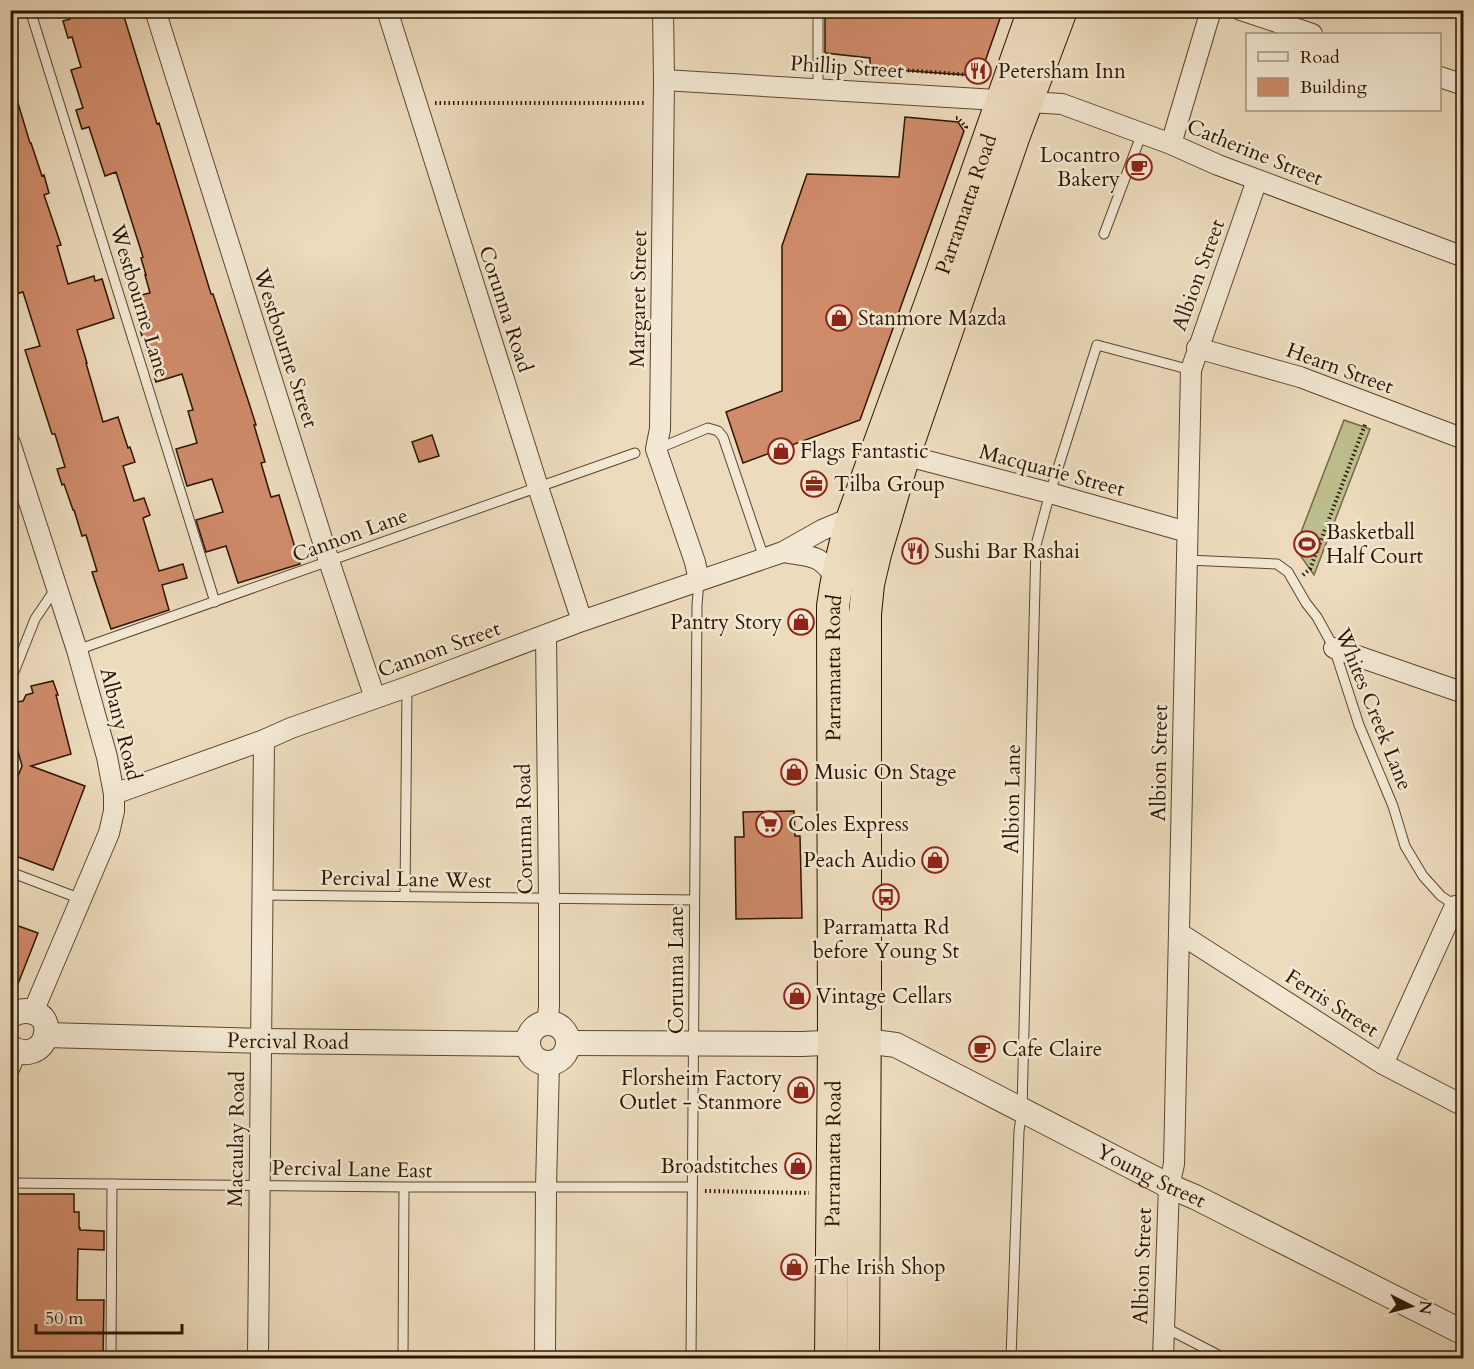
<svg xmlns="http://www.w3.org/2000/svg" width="1474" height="1369" viewBox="0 0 1474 1369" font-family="Cardo,serif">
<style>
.green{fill:#bdbe8d;stroke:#746a46;stroke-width:1.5}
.building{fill:#cf8b6a;stroke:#2c1500;stroke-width:1.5}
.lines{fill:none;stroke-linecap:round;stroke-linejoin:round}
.service-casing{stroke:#5c462f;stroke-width:11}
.minor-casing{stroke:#5c462f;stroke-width:22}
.tertiary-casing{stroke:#5c462f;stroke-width:26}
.trunk-casing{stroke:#2c1500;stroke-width:34}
.path{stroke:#2c1500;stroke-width:4;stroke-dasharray:1.5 3;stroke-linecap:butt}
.service{stroke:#f3e8d3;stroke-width:9}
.minor{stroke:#f3e8d3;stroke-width:20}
.tertiary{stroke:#f3e8d3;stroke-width:24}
.trunk{stroke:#ecdbbc;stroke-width:32}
.labels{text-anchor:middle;stroke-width:5;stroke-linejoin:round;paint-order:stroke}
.street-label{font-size:21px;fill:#2c1500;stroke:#f3e8d3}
.poi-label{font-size:21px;fill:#2c1500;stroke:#f3e8d3;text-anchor:start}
</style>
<rect width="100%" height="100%" fill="#ecdbbc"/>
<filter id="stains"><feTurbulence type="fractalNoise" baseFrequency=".00333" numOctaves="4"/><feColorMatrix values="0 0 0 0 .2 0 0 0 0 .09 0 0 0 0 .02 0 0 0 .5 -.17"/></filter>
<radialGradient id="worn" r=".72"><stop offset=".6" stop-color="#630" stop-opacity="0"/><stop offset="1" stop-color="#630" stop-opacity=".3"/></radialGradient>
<path class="green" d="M1344 420 1370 429 1314 575 1295 548Z"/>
<path class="building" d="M68 10H122L157 124 159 123 211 294H213L248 400 256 425H254L265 462 261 463 271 497 279 495 300 564 238 583 226 546 206 552 196 520 223 512 212 479 187 486 176 449 197 443 188 411 193 410 182 374 156 382 138 323 149 320 141 295 150 293 145 275H146L141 258 143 257 116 172 105 176 89 127 82 129 76 110 83 108 71 70 81 67 72 37 68 38 63 21 70 19Z
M825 10H1003L980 76 870 68V58L825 53Z
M14 90 30 143H31L42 176 44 175 49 193 44 195 61 245 57 246 68 284 94 276 95 281 102 279 114 318 77 330 87 363H86L103 422 118 417 128 448 130 447 135 462 123 466 134 501 144 498 150 515 143 518 159 571 183 564 187 578 162 585 169 610 111 629 92 572 97 571 86 535 82 536 74 510H73L64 484 62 485 57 469 65 467 55 434H52L25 350 40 346 23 292 10 296V91Z
M905 117 958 122 964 131 860 420 743 463 726 412 782 391V246L807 174 899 177Z
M432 435 439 456 419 462 412 442Z
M53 681 58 695H56L71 754 31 766 85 786 53 870 10 854V796L22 766 10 722V703L23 701 26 695 33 693 31 686Z
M794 811 795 836H800L802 918 736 919 735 837H744L743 812Z
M10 923 38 933 12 999 10 1000Z
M10 1194H74V1212H79V1228H80V1230L104 1231V1250L78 1249 77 1300H104L103 1359H10Z"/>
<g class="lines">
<g class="service-casing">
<path id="service" d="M30 10 215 602
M818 10V89
M1104 234 1142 133
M657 449 708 428 718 431 723 437 764 558
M1187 560 1277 564 1288 572 1306 603 1317 617 1334 648 1359 725 1393 806 1405 846 1423 876 1441 896 1456 906
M77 650 635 453
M10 682 35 619 56 588
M10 872 81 899
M262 895 694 900
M405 897 407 687
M10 1183 404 1187H692
M1164 1327 1224 1358
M111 1358 112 1184
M403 1358 404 1187
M691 1358 697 605 699 581
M1011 1358 1019 1131 1022 1110 1036 545 1050 493 1097 345 1191 370"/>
</g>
<g class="minor-casing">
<path id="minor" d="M155 10 329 561 375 698
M387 10 538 487 582 621
M663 10 664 80 660 429 656 449 695 562 699 581
M1241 10 1312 34
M1440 77 1464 85
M664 80 1062 104 1171 144 1218 165 1464 257
M1171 144 1211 10
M1197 348 1300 377 1464 439
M10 443 77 650 107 757 114 794V811L109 833 33 1012
M904 455 1050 493 1187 532
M783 552C811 557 820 553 837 580
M546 635 549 898V1007L547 1023
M1334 648 1464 693
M114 794 264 740 291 728 407 687 582 621 783 552 822 530 853 517
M1179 933 1383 1064 1464 1106
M1383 1064 1455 906
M10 1067 16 1051
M258 1358 264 740
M545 1358 546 1188 549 1063
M1163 1358 1169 1186 1174 1164 1191 370 1257 180"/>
</g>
<g class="tertiary-casing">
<g id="tertiary">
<path d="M10 1016C26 1005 50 1013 46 1034 43 1052 24 1057 10 1047"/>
<circle cx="548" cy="1043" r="20"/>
<path id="s1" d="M46 1035 261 1041 528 1044"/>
<path id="s2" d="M568 1043 802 1044 865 1041 896 1045 1169 1186 1195 1197 1464 1333"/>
</g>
</g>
<g class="trunk-casing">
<g id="trunk">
<path id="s3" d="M831 1358 834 1043 833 606C837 575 844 547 853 517L941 275 1034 10"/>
<path d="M863 1358 865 991V614L868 584 875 554 904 455 1014 135 1061 10"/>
</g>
</g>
<path class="path" d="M863 67 985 76
M435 103H646
M956 118H958L966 127 965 129
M1303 575 1310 569 1366 422
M705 1191 809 1193"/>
<use href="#service" class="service"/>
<use href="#minor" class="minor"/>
<use href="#tertiary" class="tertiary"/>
<use href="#trunk" class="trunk"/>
</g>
<defs>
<g id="restaurant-ring" transform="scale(1.35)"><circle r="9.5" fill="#f3e8d3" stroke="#8f2418" stroke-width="1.5"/><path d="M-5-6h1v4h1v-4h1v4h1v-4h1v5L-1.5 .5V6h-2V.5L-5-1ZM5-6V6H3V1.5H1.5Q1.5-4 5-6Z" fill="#8f2418"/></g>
<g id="cafe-ring" transform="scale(1.35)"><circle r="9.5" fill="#f3e8d3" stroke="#8f2418" stroke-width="1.5"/><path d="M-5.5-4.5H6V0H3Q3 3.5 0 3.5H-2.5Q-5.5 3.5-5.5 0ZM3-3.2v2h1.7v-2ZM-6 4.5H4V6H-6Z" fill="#8f2418"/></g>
<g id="shop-ring" transform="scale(1.35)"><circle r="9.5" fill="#f3e8d3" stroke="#8f2418" stroke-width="1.5"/><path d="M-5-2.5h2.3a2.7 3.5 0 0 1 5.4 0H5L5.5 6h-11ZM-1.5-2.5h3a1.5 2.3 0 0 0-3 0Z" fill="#8f2418"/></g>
<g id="office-ring" transform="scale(1.35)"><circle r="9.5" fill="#f3e8d3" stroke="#8f2418" stroke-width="1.5"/><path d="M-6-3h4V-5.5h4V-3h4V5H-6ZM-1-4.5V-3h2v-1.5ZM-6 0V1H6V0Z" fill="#8f2418"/></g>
<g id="stadium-ring" transform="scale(1.35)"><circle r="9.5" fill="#f3e8d3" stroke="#8f2418" stroke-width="1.5"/><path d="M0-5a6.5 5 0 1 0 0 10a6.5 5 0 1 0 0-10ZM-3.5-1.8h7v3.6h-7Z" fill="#8f2418"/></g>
<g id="supermarket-ring" transform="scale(1.35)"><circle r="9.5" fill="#f3e8d3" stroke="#8f2418" stroke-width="1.5"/><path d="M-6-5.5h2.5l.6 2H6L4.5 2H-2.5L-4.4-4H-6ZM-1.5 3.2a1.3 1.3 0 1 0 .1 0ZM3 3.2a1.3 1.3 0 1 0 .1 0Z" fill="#8f2418"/></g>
<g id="bus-ring" transform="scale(1.35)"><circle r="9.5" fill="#f3e8d3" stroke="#8f2418" stroke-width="1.5"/><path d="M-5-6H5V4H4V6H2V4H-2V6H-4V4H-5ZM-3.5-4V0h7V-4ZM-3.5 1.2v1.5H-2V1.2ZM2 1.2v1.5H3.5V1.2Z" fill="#8f2418"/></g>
</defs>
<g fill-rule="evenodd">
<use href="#restaurant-ring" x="978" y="71"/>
<use href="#cafe-ring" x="1139" y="167"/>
<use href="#shop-ring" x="839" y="318"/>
<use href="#shop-ring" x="781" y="451"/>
<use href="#office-ring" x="814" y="484"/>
<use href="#stadium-ring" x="1307" y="544"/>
<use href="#restaurant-ring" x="915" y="551"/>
<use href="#shop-ring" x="801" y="622"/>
<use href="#shop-ring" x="794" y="772"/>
<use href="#supermarket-ring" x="769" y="824"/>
<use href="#shop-ring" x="935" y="860"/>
<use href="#bus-ring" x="886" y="897"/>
<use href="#shop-ring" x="797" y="996"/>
<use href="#cafe-ring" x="982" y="1049"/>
<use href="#shop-ring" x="801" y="1090"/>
<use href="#shop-ring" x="798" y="1166"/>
<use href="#shop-ring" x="794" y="1267"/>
</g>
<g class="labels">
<g class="street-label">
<text transform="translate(847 67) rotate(4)" y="7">Phillip Street</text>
<text transform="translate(1255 152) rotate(22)" y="7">Catherine Street</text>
<text dy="7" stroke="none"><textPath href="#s3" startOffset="1176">Parramatta Road</textPath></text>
<text transform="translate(1198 275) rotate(-70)" y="7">Albion Street</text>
<text transform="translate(638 299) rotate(-89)" y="7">Margaret Street</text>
<text transform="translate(140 301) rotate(73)" y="7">Westbourne Lane</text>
<text transform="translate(506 309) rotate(72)" y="7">Corunna Road</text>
<text transform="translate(286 348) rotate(72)" y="7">Westbourne Street</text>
<text transform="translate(1340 368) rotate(20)" y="7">Hearn Street</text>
<text transform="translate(1052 470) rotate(15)" y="7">Macquarie Street</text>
<text transform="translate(350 535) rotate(-20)" y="7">Cannon Lane</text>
<text transform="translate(439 649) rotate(-20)" y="7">Cannon Street</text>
<text dy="7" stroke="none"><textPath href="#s3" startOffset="690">Parramatta Road</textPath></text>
<text transform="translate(1374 709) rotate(68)" y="7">Whites Creek Lane</text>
<text transform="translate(121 724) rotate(76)" y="7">Albany Road</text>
<text transform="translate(1159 763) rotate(-89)" y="7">Albion Street</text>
<text transform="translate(1012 799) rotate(-89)" y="7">Albion Lane</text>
<text transform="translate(524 829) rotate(-91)" y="7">Corunna Road</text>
<text transform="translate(406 879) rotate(1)" y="7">Percival Lane West</text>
<text transform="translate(676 970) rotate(-90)" y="7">Corunna Lane</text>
<text transform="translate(1332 1003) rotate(33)" y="7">Ferris Street</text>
<text dy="7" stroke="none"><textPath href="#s1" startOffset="242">Percival Road</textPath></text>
<text transform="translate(236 1139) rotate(-89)" y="7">Macaulay Road</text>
<text dy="7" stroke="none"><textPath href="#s3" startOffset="204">Parramatta Road</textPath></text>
<text transform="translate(352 1169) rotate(1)" y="7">Percival Lane East</text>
<text dy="7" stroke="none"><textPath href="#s2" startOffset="615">Young Street</textPath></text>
<text transform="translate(1142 1266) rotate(-88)" y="7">Albion Street</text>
</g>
<g class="poi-label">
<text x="998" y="78">Petersham Inn</text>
<text x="1120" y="162" text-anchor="end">Locantro<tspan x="1120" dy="24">Bakery</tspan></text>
<text x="858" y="325">Stanmore Mazda</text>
<text x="800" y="458">Flags Fantastic</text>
<text x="834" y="491">Tilba Group</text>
<text x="1326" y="539">Basketball<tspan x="1326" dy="24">Half Court</tspan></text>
<text x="934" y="558">Sushi Bar Rashai</text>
<text x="782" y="629" text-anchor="end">Pantry Story</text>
<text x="814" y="779">Music On Stage</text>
<text x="788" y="831">Coles Express</text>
<text x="916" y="867" text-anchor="end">Peach Audio</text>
<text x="886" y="934" text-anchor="middle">Parramatta Rd<tspan x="886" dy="24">before Young St</tspan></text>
<text x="816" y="1003">Vintage Cellars</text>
<text x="1002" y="1056">Cafe Claire</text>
<text x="782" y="1085" text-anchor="end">Florsheim Factory<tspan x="782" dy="24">Outlet - Stanmore</tspan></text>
<text x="778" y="1173" text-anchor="end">Broadstitches</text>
<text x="814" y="1274">The Irish Shop</text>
</g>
</g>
<rect width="1474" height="1369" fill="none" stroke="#ecdbbc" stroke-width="36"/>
<rect x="12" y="12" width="1450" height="1345" fill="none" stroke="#2c1500" stroke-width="3"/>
<rect x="18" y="18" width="1438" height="1333" fill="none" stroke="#2c1500" stroke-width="1.5"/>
<rect x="1246" y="33" width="195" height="78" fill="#f3e8d3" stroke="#a3947f" stroke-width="1.5"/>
<rect x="1258" y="52" width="30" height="9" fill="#f3e8d3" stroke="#a3947f" stroke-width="1.5"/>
<text x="1300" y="63" font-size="18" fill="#2c1500">Road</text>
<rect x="1258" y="78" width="30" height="18" fill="#cf8b6a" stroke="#a3947f" stroke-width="1.5"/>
<text x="1300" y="93" font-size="18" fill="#2c1500">Building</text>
<g transform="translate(1411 1306) rotate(96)" stroke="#f3e8d3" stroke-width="4.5" paint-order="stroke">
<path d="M0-4.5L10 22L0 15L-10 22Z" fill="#2c1500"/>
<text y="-9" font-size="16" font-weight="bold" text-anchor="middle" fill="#2c1500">N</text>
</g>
<path d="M36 1324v9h146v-9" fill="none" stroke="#2c1500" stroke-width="3"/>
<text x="45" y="1324" font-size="18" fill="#2c1500" stroke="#f3e8d3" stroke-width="4.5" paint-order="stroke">50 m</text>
<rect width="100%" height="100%" filter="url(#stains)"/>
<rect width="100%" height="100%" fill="url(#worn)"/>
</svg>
